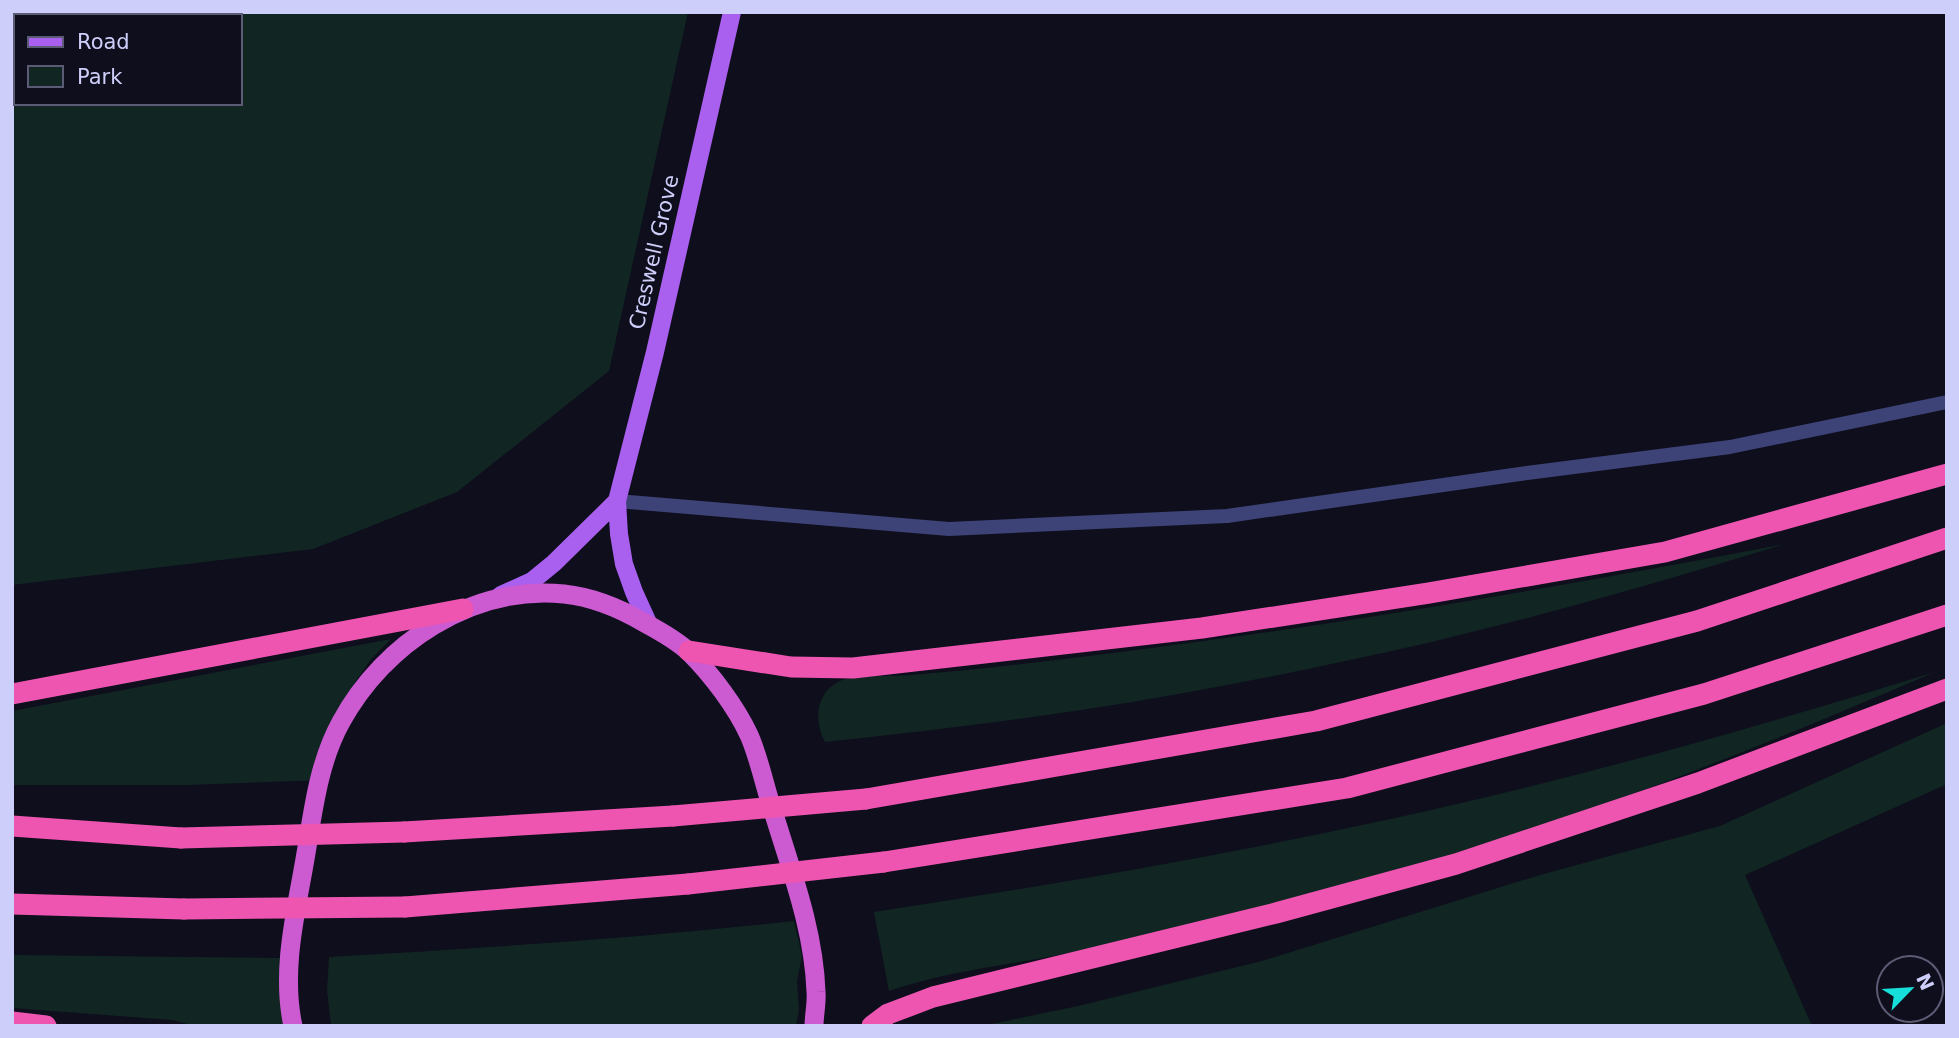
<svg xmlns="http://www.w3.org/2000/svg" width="1959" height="1038" viewBox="0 0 1959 1038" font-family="'DejaVu Sans',sans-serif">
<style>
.green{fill:#112623;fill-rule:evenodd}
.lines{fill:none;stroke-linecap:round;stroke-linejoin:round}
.service{stroke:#3d4277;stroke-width:14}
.primary{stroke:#a960ef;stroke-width:18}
.trunk{stroke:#cc5ad0;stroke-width:19}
.motorway{stroke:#ee55b1;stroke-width:21}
.motorway-bridge{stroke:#ee55b1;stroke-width:21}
.labels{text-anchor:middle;stroke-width:5;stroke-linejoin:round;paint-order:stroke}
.street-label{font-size:21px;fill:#cecefa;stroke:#0e0e1c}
</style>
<rect width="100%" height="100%" fill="#0e0e1c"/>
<path class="green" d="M12 12H688L609 371 457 492 313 549 12 585ZM16 16H240V103H16Z
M1785 544C1637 589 1488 632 1336 663 1252 681 1167 697 1081 710 996 723 910 733 825 742 813 720 816 691 842 680 858 674 892 677 911 675 981 669 1051 661 1121 652 1344 624 1565 586 1785 544Z
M391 639 372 658 357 679 343 703 323 780 187 785H12V711Z
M1935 672C1736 758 1534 837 1324 892 1242 913 1159 933 1077 951 1014 965 949 970 889 991L874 912C1046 886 1216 857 1386 820 1571 780 1754 728 1935 672Z
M1947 723V784L1745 875 1812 1026H982L1078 1006 1262 961 1540 875 1720 826Z
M794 921 802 956 797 981 799 1009 796 1026H331V1024L327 991 329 957C484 948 639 938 794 921Z
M12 955 280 958 284 1026H195L172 1020 12 1008Z"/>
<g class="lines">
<path class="service" d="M617 501 949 529 1227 516 1527 473 1730 447 1947 402"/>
<path class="primary" d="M501 595 532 581 554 563 617 501
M649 625 634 592 624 564 619 534 617 501 655 352 732 12"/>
<path class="trunk" d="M293 1026C280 967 298 905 307 847 314 804 320 760 341 722 384 643 472 585 564 594 592 597 619 608 643 622 658 630 678 641 690 653 712 675 736 707 749 735 759 757 765 788 773 811 791 870 814 930 816 992 817 1003 814 1015 814 1026"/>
<path class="motorway" d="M689 651 791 667 853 668 1202 628 1429 593 1665 552 1947 474
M12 694 463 609
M866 799 1316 721 1697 621 1947 538
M12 826 181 838
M404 832 673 816
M884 862 1347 788 1704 694 1947 615
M12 904 184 909
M405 907 688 884
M12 1022 46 1026
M872 1026 888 1014 933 997 1276 913 1456 864 1698 783 1947 689"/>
<path class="motorway-bridge" d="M673 816 866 799
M181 838 404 832
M688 884 884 862
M184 909 405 907"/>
</g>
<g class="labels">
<g class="street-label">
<text transform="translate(654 252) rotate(-77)" y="7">Creswell Grove</text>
</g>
</g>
<rect width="1959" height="1038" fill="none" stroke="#cecefa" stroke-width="28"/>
<rect x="14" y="14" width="228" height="91" fill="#0e0e1c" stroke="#5b5b75" stroke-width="2"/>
<rect x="28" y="37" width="35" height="10" fill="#a960ef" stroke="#5b5b75" stroke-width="2"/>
<text x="77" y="49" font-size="21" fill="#cecefa">Road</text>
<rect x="28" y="66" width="35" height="21" fill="#112623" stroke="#5b5b75" stroke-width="2"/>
<text x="77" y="84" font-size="21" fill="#cecefa">Park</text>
<g transform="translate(1910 989) rotate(65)"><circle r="33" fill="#0e0e1c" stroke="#5b5b75" stroke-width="2"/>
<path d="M0-5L12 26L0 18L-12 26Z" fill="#16deda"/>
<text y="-10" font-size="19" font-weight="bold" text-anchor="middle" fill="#cecefa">N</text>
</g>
</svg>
